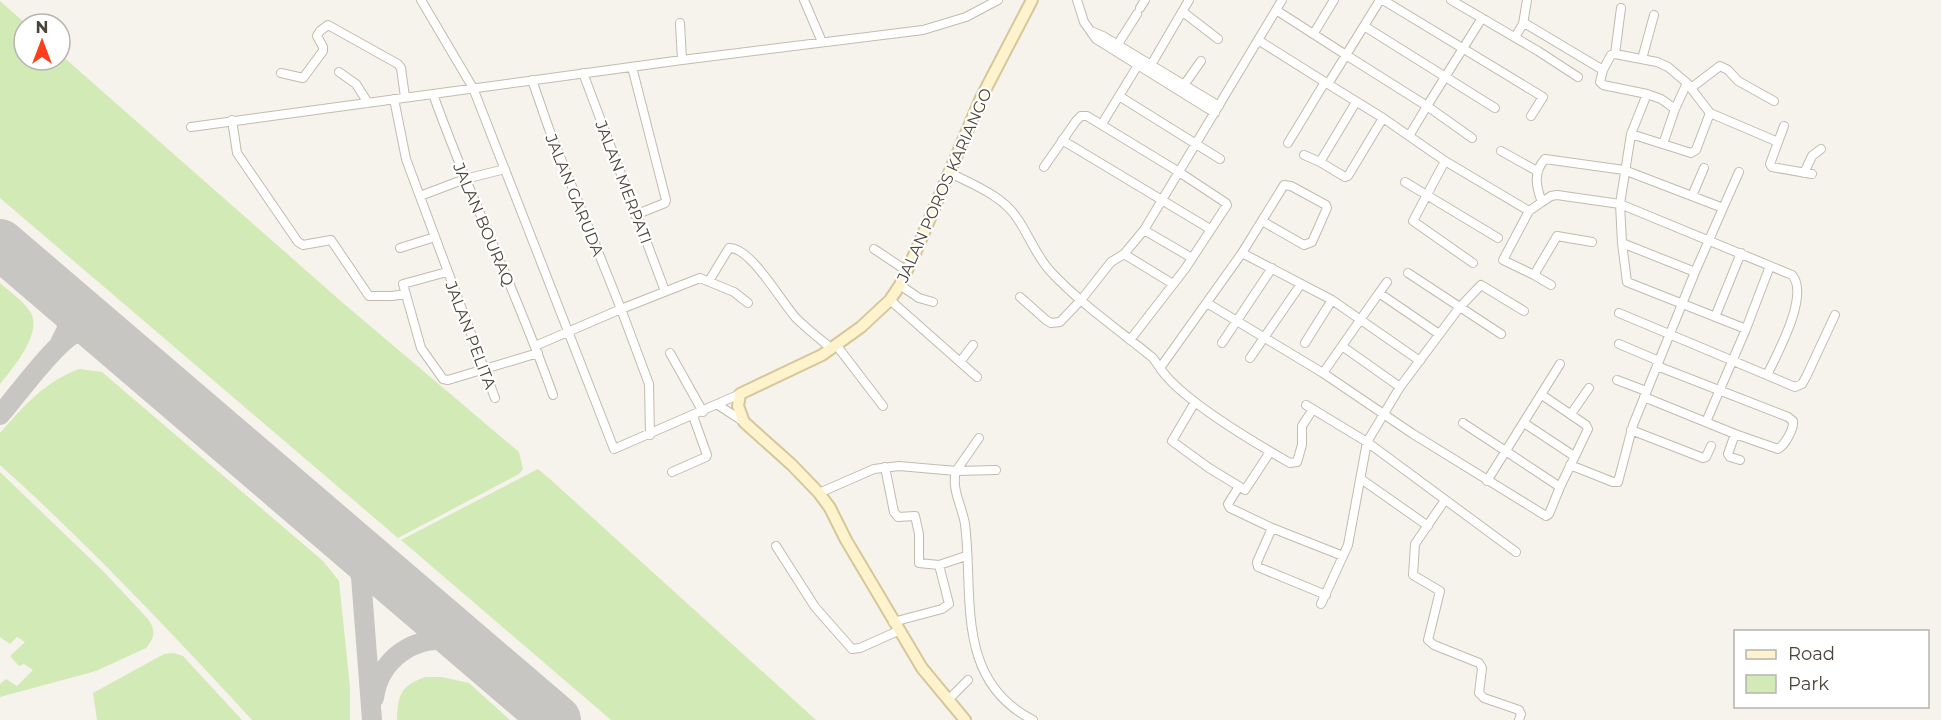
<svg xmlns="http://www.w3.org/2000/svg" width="1941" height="720" viewBox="0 0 1941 720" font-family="Montserrat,sans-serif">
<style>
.green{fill:#d2eab5}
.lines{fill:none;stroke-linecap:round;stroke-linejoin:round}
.taxiway{stroke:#c8c6c3;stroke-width:20}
.runway{stroke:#c8c6c3;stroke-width:50}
.minor-casing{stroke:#c2bbae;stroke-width:10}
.secondary-casing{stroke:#d6c79b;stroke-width:14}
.minor{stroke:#fff;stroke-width:8}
.secondary{stroke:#fff3cd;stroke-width:10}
.labels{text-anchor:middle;stroke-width:4.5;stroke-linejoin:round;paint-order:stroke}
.street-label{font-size:16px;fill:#4b4439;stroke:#fff}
</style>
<rect width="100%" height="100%" fill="#f6f3ec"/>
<path class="green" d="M0 1 26 24H24V60H60V54L343 303 519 452 523 469 519 474 398 538 0 198Z
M0 283C10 292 24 301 31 313 42 334 13 368 0 384Z
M79 369 102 372 323 561 339 581 350 687V720H252C171 632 89 545 0 465V433C23 407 45 381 79 369Z
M538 469 551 480 816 720H611L401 540Z
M0 472 103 571 148 619C156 630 155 638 146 648L96 671 0 697V684L6 679 17 686 33 670 24 664 19 666 10 656 25 642 17 637 10 644 0 637Z
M174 653 183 656 242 720H97L93 693 164 654Z
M425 677H442L469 683 510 720H397C398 695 400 686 425 677Z"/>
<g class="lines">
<path class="taxiway" d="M60 343 67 329 65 300
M0 415C16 397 58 338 77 333 87 330 96 333 105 335
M351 545 361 577 372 720
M374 698C379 660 414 634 452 641 460 642 467 646 474 650"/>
<path class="runway" d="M0 244 556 720"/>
<g class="minor-casing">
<path id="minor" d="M421 0 473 88 614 449 740 394
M804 0 822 42
M1077 0 1084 22 1096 39 1215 113
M1282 0 1276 10 1346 55 1380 0
M1383 0 1543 97 1531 116
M1451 0 1538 51 1578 77
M1140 8 1145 0
M1183 12 1218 39
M680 23 682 60
M1523 24 1527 0
M1364 26 1495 108
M1091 31 1103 36 1219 106
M1314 33 1334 0
M1515 37 1523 24H1526L1603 70 1611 55 1615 54 1657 62 1668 67 1687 83 1675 109 1661 99 1647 94
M1258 40 1328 84 1346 55 1427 106 1409 136
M1118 44 1137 14
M1615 54 1621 8
M1642 59 1654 15
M1138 65 1119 96 1220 159
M1151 65 1189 0
M632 67 666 200 665 203 635 215
M1603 70 1600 82 1603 85 1647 94 1631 134 1691 153 1696 150 1710 113
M339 72 356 84 368 103
M281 73 303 78 323 51V47L317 36 320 31 328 25 398 64 401 68 405 97
M583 73 665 291
M532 80 549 129 621 309 535 346
M1687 83 1710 113 1778 142
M1328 84 1383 118 1445 161 1413 221 1473 263
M1184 85 1201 61
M1691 88 1720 66 1728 70 1738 81 1774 101
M433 94C469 196 517 293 553 395
M394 99 406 159 495 398
M1356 102 1320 162 1345 177 1348 176 1383 118
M232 120 237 153 298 242 303 245 331 240 369 296H392L406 294
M1102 124 1119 96
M1784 126 1770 164 1772 167 1812 174
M191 127 682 60 923 30 966 17 998 0
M1472 138 1427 106 1482 18
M1062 140 1210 229
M1288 143 1325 82
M1663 144 1675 109
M1501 151 1537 171
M1304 155 1320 162
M1445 161 1529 211 1542 202C1536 187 1533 172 1545 159L1624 170 1723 208 1739 172
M1044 167 1076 121 1081 116H1087L1179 172 1226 203 1227 205 1185 269 1130 340
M948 172C974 185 1004 196 1019 221 1030 238 1037 257 1051 272 1081 304 1119 330 1153 358L1160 368 1242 253 1284 185 1291 186 1326 205 1327 208 1312 242 1304 245 1262 221
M1804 173 1812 156 1821 149
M1405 182 1498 238
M420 196 465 179 505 169
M1692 196 1704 168
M1542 202 1551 196 1557 195 1620 204 1631 134
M1529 211 1503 260 1534 275 1557 236 1592 242
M1144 230 1192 258
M1622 243 1695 272
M400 248 435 237
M874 249 907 271
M1242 253 1332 300 1420 361
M1124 254 1173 284
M447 272 403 284 421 348 443 379 448 380 538 353
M1408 273 1501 334
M1534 275 1551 285
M709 281 729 248C750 246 782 303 796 318 807 329 820 339 832 349
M900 285 919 298 933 302
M1379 293 1387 282
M1020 297 1046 320 1051 323 1060 322 1081 300 1111 262 1124 254 1144 230 1276 10
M890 300 977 377
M1207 303 1323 373 1413 434 1546 516 1549 514 1560 487 1588 429 1586 425 1542 395
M1619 313 1795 387 1802 384 1806 377 1835 315
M1715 317 1741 253
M1746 329 1627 282 1622 243 1620 204 1792 275C1810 295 1777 354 1767 375
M1222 343 1272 268
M1305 343 1332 300
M1619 344 1659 361
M837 346 883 406
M1342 346 1400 387
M670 353 703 412
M1250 358 1301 284
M960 362 973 345
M1160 368C1181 400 1255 443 1290 463L1297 462 1302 445V426L1313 409
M1323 373 1379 293 1439 334
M1617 380 1646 391
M1644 397 1735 434 1778 449C1785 445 1794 429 1793 421L1788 417 1657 366
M1195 402 1172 441 1209 468 1245 490 1270 452
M718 405 744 422
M1306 405 1367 442 1516 552
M1571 414 1589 388
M1706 422 1746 329 1770 266
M1463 423 1560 487
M1524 423 1574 456
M1631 430 1703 458 1706 457 1711 446
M1735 434 1728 454 1730 457 1740 460
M650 435 649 384 621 309 700 278 734 292 748 303
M979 438 956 471 996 470
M1570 465 1613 482H1618L1633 425 1695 272 1723 208
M885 467 894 512 898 517 915 516 919 534V563L939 565
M672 472 706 457 707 455 693 416
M1361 479 1428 526
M1487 481 1560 364
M1238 488 1228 504 1230 508 1272 528 1343 556
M819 493 874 469 899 466 956 471C951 489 962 506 965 524 974 595 954 680 1033 720
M1445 500 1415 544 1413 575 1440 591 1428 640 1434 645 1479 663 1482 668 1479 693 1484 698 1519 710 1521 714 1519 720
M1272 528 1257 562 1258 567 1326 595
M776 546 815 607 852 649 860 648 898 631
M1321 604 1348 545 1367 442 1400 387 1459 308 1481 285 1524 311
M893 622 942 609 949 604 939 565 966 556
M948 700 968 680"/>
</g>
<g class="secondary-casing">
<path id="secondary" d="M965 720 922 668 846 540 830 508 819 493 792 465 744 422 738 406 740 394 822 355 861 327 890 300 900 285 916 251 981 98 1032 0"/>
</g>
<use href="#minor" class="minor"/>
<use href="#secondary" class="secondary"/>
</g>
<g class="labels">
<g class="street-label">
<text transform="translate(624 182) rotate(69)" y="6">JALAN MERPATI</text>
<text transform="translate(944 185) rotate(-66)" y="6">JALAN POROS KARIANGO</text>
<text transform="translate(575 195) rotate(68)" y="6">JALAN GARUDA</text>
<text transform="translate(484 224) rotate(67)" y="6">JALAN BOURAQ</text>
<text transform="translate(471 335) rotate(69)" y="6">JALAN PELITA</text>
</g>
</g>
<rect x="1734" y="630" width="195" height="78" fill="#ffffff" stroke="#b7b4b0" stroke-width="1.5"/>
<rect x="1746" y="650" width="30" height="9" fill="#fff3cd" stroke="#b7b4b0" stroke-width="1.5"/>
<text x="1788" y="660" font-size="18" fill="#4b4439">Road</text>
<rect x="1746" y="675" width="30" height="18" fill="#d2eab5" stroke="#b7b4b0" stroke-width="1.5"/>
<text x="1788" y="690" font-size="18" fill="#4b4439">Park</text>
<g transform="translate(42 42)"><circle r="28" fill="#ffffff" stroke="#b7b4b0" stroke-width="1.5"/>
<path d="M0-4.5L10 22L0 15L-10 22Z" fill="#fc3f1d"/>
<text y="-9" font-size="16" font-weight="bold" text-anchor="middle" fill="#4b4439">N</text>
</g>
</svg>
